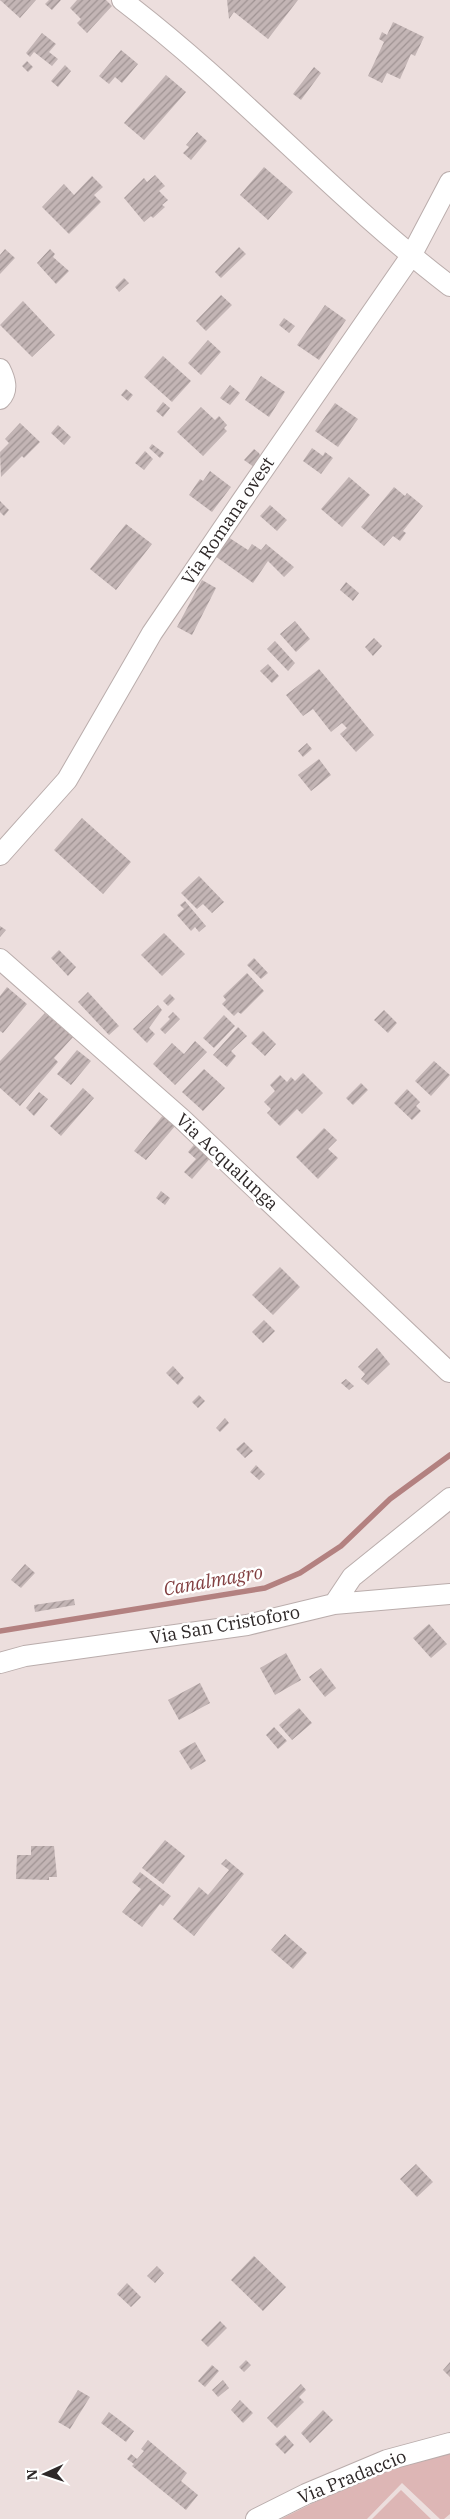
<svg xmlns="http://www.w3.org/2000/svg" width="450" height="2519" viewBox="0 0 450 2519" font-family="'IBM Plex Serif',serif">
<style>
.garden{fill:#ddb6b5}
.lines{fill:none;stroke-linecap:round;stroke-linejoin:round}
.stream{stroke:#b38180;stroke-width:5.5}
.building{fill:url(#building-hatch)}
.street-casing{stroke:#baadac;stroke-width:22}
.street{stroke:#fff;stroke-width:20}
.labels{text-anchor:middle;stroke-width:5;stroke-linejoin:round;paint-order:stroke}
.street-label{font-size:18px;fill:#2e2828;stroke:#fff}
.water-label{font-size:19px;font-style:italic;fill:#834042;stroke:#fff}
</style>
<defs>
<pattern id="building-hatch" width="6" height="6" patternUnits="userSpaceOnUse" patternTransform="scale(1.25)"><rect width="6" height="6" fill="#c3b5b5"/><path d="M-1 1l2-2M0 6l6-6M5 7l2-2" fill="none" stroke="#9f9393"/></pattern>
</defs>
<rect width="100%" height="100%" fill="#ecdedd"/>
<path class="garden" d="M450 2446V2514L444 2519H440L402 2483 367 2519H281L389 2465Z
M401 2490 431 2519H372Z"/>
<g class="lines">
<path class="stream" d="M0 1631 265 1588 300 1573 341 1546 390 1499 450 1455"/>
</g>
<path class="building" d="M0 0H36L20 18Z
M49 0H61L52 10 45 4Z
M77 0H106L112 6 87 33 77 23 81 19 70 8Z
M227 0H298L268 39 234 12 229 19Z
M393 22 424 37 415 56 411 54 400 79 387 73 382 83 368 76 384 42 379 39 382 32 387 35Z
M42 33 56 44 49 52 58 59 52 66 34 52 30 57 26 53Z
M121 50 138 64 122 83 115 77 109 84 99 76Z
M27 61 33 67 28 72 22 66Z
M65 65 71 71 58 87 51 81Z
M314 67 321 73 301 100 293 94Z
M166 75 186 92 144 140 124 123Z
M197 132 207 141 191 160 183 153 189 147 186 145Z
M264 167 293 192 268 220 240 195Z
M155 175 165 186 159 191 168 200 162 205 165 207 153 218 151 216 144 222 124 198 144 178 147 182Z
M92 176 103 187 94 195 101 202 69 234 42 207 64 184 74 195Z
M239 247 246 254 221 278 215 272Z
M5 249 15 258 0 274V255Z
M50 249 55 254 53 257 69 271 56 284 37 263Z
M124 278 129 283 119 292 115 287Z
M221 295 232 305 206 331 196 321Z
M23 301 55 335 32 357 0 325Z
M325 305 346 320 319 360 297 345Z
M284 318 295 326 289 333 279 325Z
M208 340 221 352 201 375 188 363Z
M163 356 191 381 172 402 144 377Z
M261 376 285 392 269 417 245 400Z
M230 385 240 393 230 405 220 398Z
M126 389 133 395 128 401 121 395Z
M163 402 170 408 163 417 156 411Z
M335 403 358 419 338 447 315 431Z
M201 407 215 420 219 416 227 425 224 428 227 431 203 456 177 432Z
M20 423 40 442 24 458 22 456 1 477 0 452 9 443 5 439Z
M58 425 71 437 64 445 51 433Z
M152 444 164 453 160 458 149 448Z
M312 448 323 456 325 452 333 458 321 474 303 461Z
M254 449 259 453 263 462 258 470 244 460Z
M145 451 153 459 144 470 135 463Z
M210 471 231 487 212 512 189 495 200 479 203 481Z
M349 477 370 495 342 527 321 509Z
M394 487 405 496 407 493 423 506 403 531 406 533 400 541 393 536 384 546 361 527Z
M0 501 9 510 4 516 0 512Z
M270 505 287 520 277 531 260 516Z
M126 524 152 544 116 590 90 569Z
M228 537 248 550 252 544 261 550 266 544 294 567 284 577 268 561 253 583 215 556Z
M202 580 216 588 192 635 177 627Z
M346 582 359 593 353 601 340 590Z
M295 621 310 639 296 652 280 634Z
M374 638 382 646 373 656 365 647Z
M275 641 295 663 288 671 267 649Z
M268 664 279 676 272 683 260 671Z
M319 669 374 735 356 752 340 734 347 728 342 723 331 732 313 709 303 716 286 695Z
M307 743 312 749 303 757 298 751Z
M319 759 331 775 311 791 298 775Z
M82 818 131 862 103 894 54 850Z
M199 876 224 902 212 913 203 904 197 909 181 893Z
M185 901 206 926 199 932 195 927 191 931 177 915 184 909 180 905Z
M0 926 6 930 0 937Z
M164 933 185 954 162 976 141 955Z
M59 950 76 967 68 976 51 958Z
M254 958 268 973 261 979 247 965Z
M247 973 264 991 241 1014 238 1012 234 1016 222 1004 226 1000 223 996Z
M7 987 27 1004 3 1033 0 1031V996Z
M88 992 119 1026 109 1035 78 1002Z
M170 994 175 999 168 1006 163 1001Z
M158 1005 162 1010 149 1028 155 1034 147 1043 133 1029Z
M384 1010 397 1023 388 1033 374 1020Z
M173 1012 180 1019 165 1034 160 1029 170 1019 168 1017Z
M45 1013 73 1037 54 1058 58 1062 20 1106 0 1088V1061Z
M224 1015 235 1026 214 1048 203 1038Z
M238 1027 247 1036 231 1051 236 1056 227 1067 213 1055Z
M263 1031 276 1044 265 1056 251 1043Z
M195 1041 207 1052 175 1085 153 1064 172 1043 184 1054Z
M77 1050 91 1061 71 1085 57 1074Z
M434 1061 450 1075 431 1096 415 1081Z
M204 1069 225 1088 203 1111 182 1092Z
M303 1073 323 1093 302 1114 297 1109 280 1126 267 1113 271 1109 264 1102 275 1091 270 1085 280 1075 287 1082 291 1077 295 1081Z
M361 1083 368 1090 353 1105 346 1098Z
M83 1088 94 1098 61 1136 50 1126Z
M407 1089 420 1102 416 1106 421 1111 412 1120 394 1103Z
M39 1092 48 1099 34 1116 26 1108Z
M164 1114 176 1125 146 1160 134 1151Z
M324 1128 337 1140 328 1149 338 1158 318 1179 296 1157Z
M197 1141 213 1155 192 1179 184 1172 196 1159 188 1152Z
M161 1191 170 1198 165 1205 156 1198Z
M280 1267 300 1287 273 1315 252 1295Z
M264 1320 275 1331 263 1343 252 1332Z
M377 1348 390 1364 368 1385 361 1379 365 1374 358 1367Z
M173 1366 184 1378 178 1385 166 1373Z
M346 1379 354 1386 349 1390 341 1383Z
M199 1395 205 1401 198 1408 192 1402Z
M225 1418 229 1423 220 1432 216 1428Z
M244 1442 253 1451 245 1458 236 1449Z
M256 1465 265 1474 259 1480 250 1472Z
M25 1564 35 1573 21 1588 11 1580Z
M74 1599 75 1605 35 1612 34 1605Z
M429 1624 447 1644 431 1658 413 1638Z
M286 1653 301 1680 275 1695 260 1668Z
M321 1668 336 1688 325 1697 309 1677Z
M200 1683 210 1703 179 1720 168 1700Z
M299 1708 312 1723 292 1740 279 1725Z
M274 1727 287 1741 278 1749 266 1735Z
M195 1742 206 1761 191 1770 179 1751Z
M165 1840 185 1856 163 1884 142 1868Z
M31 1846H54L57 1877H49V1880L16 1879 17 1855H31Z
M226 1859 244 1874 194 1936 173 1919 199 1887 208 1895 229 1870 221 1864Z
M140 1872 171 1896 163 1906 160 1904 142 1927 122 1912 141 1889 132 1882Z
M285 1934 307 1953 293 1969 271 1950Z
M416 2164 433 2182 417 2197 400 2179Z
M254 2256 286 2287 263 2311 231 2280Z
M157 2266 164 2273 155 2283 147 2276Z
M127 2283 141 2297 131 2307 117 2294Z
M220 2321 227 2328 208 2347 201 2340Z
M246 2360 251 2365 244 2372 239 2367Z
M450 2362V2377L443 2370Z
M212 2365 219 2371 205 2387 198 2381Z
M223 2380 229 2388 218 2397 212 2390Z
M301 2384 306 2390 299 2397 304 2402 277 2428 267 2418Z
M78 2390 90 2397 70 2429 58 2422Z
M240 2400 253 2413 243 2423 231 2410Z
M323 2410 333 2420 310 2443 301 2433Z
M109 2412 134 2431 126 2442 101 2423Z
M285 2435 294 2445 285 2454 275 2444Z
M148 2440 187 2473 181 2481 198 2495 186 2510 132 2466 134 2464 127 2459 131 2454 137 2459 144 2451 141 2449Z"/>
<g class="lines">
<g class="street-casing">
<path id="street" d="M122 0C238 88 335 198 450 286
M0 369C5 379 9 390 0 399
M0 855 67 780 152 633 241 502 411 256 450 182
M0 959 182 1119 449 1372
M334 1604 352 1577 450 1498
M0 1663 25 1656 247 1625 334 1604 450 1594
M256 2519 306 2494 387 2460 450 2443"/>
</g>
<use href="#street" class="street"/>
</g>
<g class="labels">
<g class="street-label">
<text transform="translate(228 521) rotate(-56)" y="6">Via Romana ovest</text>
<text transform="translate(227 1162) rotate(43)" y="6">Via Acqualunga</text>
<text transform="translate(225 1625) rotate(-10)" y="6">Via San Cristoforo</text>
<text transform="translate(352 2477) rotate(-22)" y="6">Via Pradaccio</text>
</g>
<g class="water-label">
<text transform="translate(213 1580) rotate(-10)" y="7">Canalmagro</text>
</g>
</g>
<g transform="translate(45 2474) rotate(267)" stroke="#ffffff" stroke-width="4" paint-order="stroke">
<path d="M0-4L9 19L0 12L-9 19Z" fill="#2e2828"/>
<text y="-8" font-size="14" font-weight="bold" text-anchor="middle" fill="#2e2828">N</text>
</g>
</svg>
